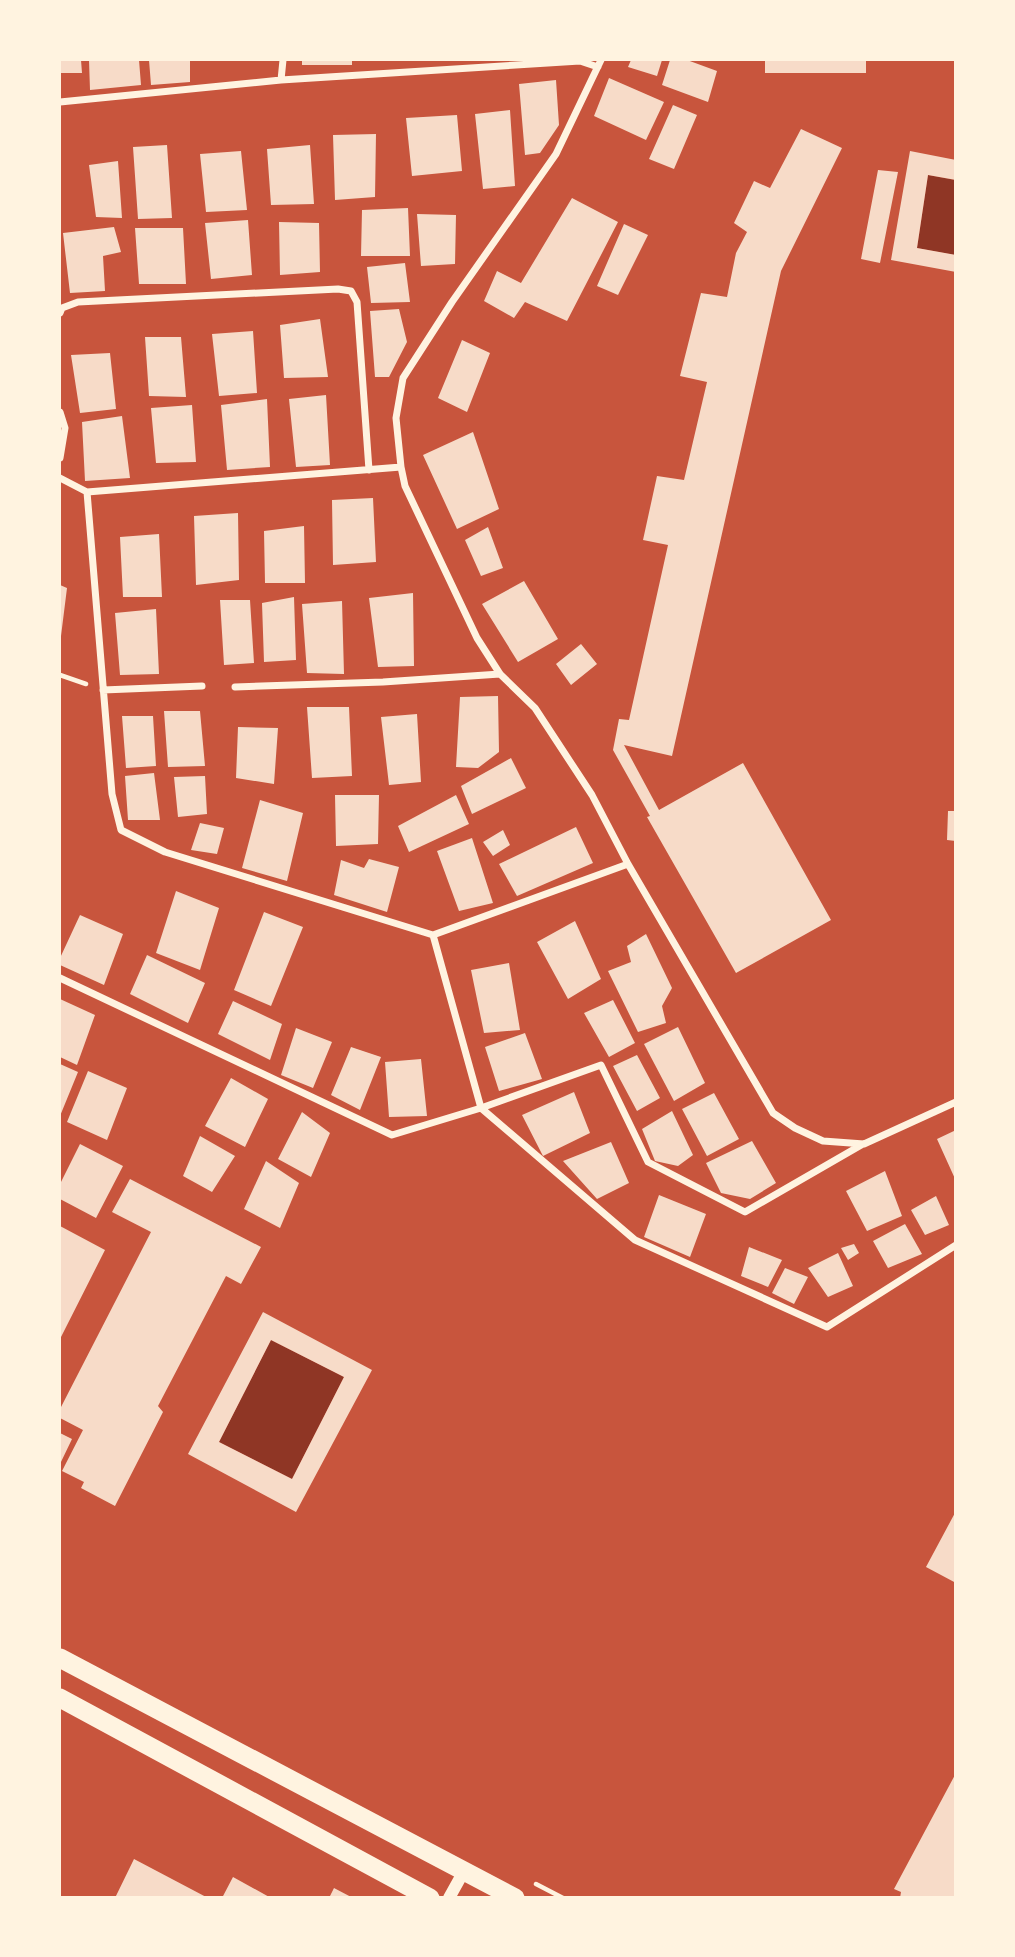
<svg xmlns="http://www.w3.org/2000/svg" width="1015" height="1957" viewBox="0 0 1015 1957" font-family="Jost,sans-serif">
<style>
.water{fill:#8f3625}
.building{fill:#f7dbc8;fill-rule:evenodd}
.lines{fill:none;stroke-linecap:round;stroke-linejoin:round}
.path{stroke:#fff3e0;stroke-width:4.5}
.minor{stroke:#fff3e0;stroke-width:7}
.tertiary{stroke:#fff3e0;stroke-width:12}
.trunk{stroke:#fff3e0;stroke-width:19}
</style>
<rect width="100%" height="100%" fill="#c8553d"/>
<path class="water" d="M928 175 955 180V255L917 248Z
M271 1340 344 1377 292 1479 219 1442Z"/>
<path class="building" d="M60 60H81L82 73H60Z
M89 60H139L141 85 90 90Z
M149 60H190V82L151 85Z
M302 60H352V65H302Z
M631 60H662L657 76 628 67Z
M670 60H687L717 71 708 102 662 85Z
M765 60H866V73H765Z
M609 78 664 102 646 140 594 116Z
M556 80 559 125 540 153 525 155 519 84Z
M673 105 697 115 674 169 649 159Z
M510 110 515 186 483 189 475 114Z
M457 115 462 171 412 176 406 118Z
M801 129 842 148 781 271 672 756 624 745 659 810 743 763 831 920 736 973 647 817 650 816 613 750 619 719 629 720 668 545 643 540 657 476 684 480 707 382 680 376 701 293 727 297 736 253 747 232 734 223 754 181 770 188Z
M376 134 375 197 335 200 333 135Z
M167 145 172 218 138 219 133 147Z
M310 145 314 204 271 205 267 149Z
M241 151 247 210 206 212 200 154Z
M910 151 956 160V180L928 175 917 248 956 255V272L891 260Z
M118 161 122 218 96 217 89 165Z
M878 170 898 172 880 263 861 259Z
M572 198 618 222 567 321 525 302 514 318 484 301 497 271 521 283Z
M408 208 410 256H361L362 210Z
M417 214 456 215 455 264 421 266Z
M248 220 252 275 211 279 205 223Z
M279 222 319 223 320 272 280 275Z
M624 224 648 235 618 295 597 286Z
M114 227 121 252 103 256 105 291 70 293 63 233Z
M135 228H183L186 284H139Z
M405 263 410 302 371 303 367 267Z
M399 309 407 342 389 377H375L370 311Z
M320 319 328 377 284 378 280 325Z
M253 331 257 393 219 396 212 334Z
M145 337H181L186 397 149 396Z
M462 340 490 353 467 412 438 398Z
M110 353 116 409 80 413 71 355Z
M326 395 330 465 296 467 289 399Z
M267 399 270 467 227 470 221 405Z
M192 405 196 462 156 463 151 408Z
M122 416 130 478 85 481 82 422Z
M473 432 499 509 457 529 423 455Z
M373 498 376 562 333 565 332 500Z
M238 513 239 580 196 585 194 516Z
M304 526 305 583H265L264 531Z
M488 527 503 568 481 576 465 540Z
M159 534 162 597H123L120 537Z
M524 581 558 639 518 662 482 604Z
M60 585 67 588 61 636 60 635Z
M413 593 414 666 378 667 369 598Z
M294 597 296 660 264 662 262 603Z
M220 600H250L254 663 224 665Z
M342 601 344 674 307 673 302 604Z
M156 609 159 674 120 675 115 613Z
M581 644 597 664 571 685 556 664Z
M498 696 499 752 478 768 456 767 460 697Z
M307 707H349L352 776 312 778Z
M164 711H200L205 766 168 767Z
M417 714 421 782 389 785 381 717Z
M122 716H153L156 766 126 768Z
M238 727 278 728 274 784 236 778Z
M511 758 526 788 472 814 461 786Z
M154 773 160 820H128L125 776Z
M205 776 207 814 178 817 174 777Z
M335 795H379L378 844 336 846Z
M456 795 469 824 409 852 398 826Z
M260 800 303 813 287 881 242 868Z
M948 811H956V841L947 840Z
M200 823 224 828 217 854 191 850Z
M576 827 593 863 517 896 499 864Z
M503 830 510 845 493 856 483 842Z
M472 838 493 903 459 911 437 851Z
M369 859 399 867 387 912 334 895 341 860 364 868Z
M176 891 219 908 200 970 156 953Z
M264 912 303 927 271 1006 234 990Z
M80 915 123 934 104 985 60 965V958Z
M575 921 601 979 568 999 537 942Z
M646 934 672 988 662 1006 666 1023 638 1032 608 971 631 962 627 946Z
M147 955 205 983 188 1023 130 994Z
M509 963 520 1030 484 1033 471 970Z
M60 999 95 1015 77 1065 60 1057Z
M613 1000 635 1043 609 1057 584 1013Z
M233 1001 282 1024 270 1060 218 1034Z
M678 1027 705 1083 674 1101 644 1044Z
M296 1028 332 1042 313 1088 281 1075Z
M525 1033 542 1079 499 1091 485 1047Z
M351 1047 381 1057 360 1110 331 1095Z
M637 1055 660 1098 637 1111 613 1066Z
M421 1059 427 1116 389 1117 385 1062Z
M60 1064 78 1072 60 1116Z
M88 1071 127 1088 107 1140 67 1122Z
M231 1078 268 1099 245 1147 205 1126Z
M574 1092 590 1133 543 1156 522 1115Z
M714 1093 739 1139 707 1156 682 1109Z
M672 1111 693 1155 678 1166 655 1161 642 1129Z
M302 1112 330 1133 311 1177 278 1159Z
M956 1130V1181L937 1139Z
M200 1136 235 1156 212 1192 183 1176Z
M752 1141 776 1183 750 1199 721 1193 706 1163Z
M611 1142 629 1183 597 1199 563 1161Z
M80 1144 123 1166 96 1218 60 1199V1184Z
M266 1161 299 1183 280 1228 244 1209Z
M885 1171 902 1216 867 1231 846 1191Z
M130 1179 261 1247 241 1284 226 1276 158 1406 163 1412 115 1506 81 1488 84 1482 62 1471 83 1430 60 1418V1409L151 1232 112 1212Z
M659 1195 706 1214 690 1257 644 1237Z
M936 1196 949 1225 925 1235 911 1210Z
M905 1224 922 1254 888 1268 873 1241Z
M60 1226 105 1250 60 1339Z
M854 1244 859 1253 848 1260 841 1248Z
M749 1247 782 1260 768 1287 741 1276Z
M838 1253 853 1286 828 1297 808 1268Z
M785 1268 808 1277 794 1304 772 1293Z
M263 1312 372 1370 296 1512 188 1454ZM271 1340 344 1377 292 1479 219 1442Z
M60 1433 72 1439 60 1464Z
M956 1511V1583L926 1567Z
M956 1773V1898H900L901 1892 894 1889Z
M134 1859 208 1898H115Z
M233 1877 271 1898H222Z
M334 1888 353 1898H329Z"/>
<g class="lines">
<path class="path" d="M60 675 86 684
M536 1884 563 1898"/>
<path class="minor" d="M283 60 281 80 580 61 598 67
M601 60 556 154 452 302 403 378 396 418 401 467 405 486 477 638 500 674 535 708 592 795 628 864 773 1113 795 1128 823 1141 864 1144 956 1102
M60 102 281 80
M60 313 62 308 78 302 338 289 351 291 357 302 369 470
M60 412 65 428 60 458
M60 478 87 492 401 467
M87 492 112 794 121 830 165 852 433 935 628 864
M235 687 383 682 500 674
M103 690 202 686
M433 935 481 1108 635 1240 827 1327 956 1245
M60 978 392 1135 481 1108 601 1065 648 1162 745 1212 863 1144"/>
<path class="tertiary" d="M449 1898 464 1871"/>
<path class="trunk" d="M60 1658 515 1898
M60 1698 430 1898"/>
</g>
<rect width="1015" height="1957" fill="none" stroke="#fff3e0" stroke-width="122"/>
</svg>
